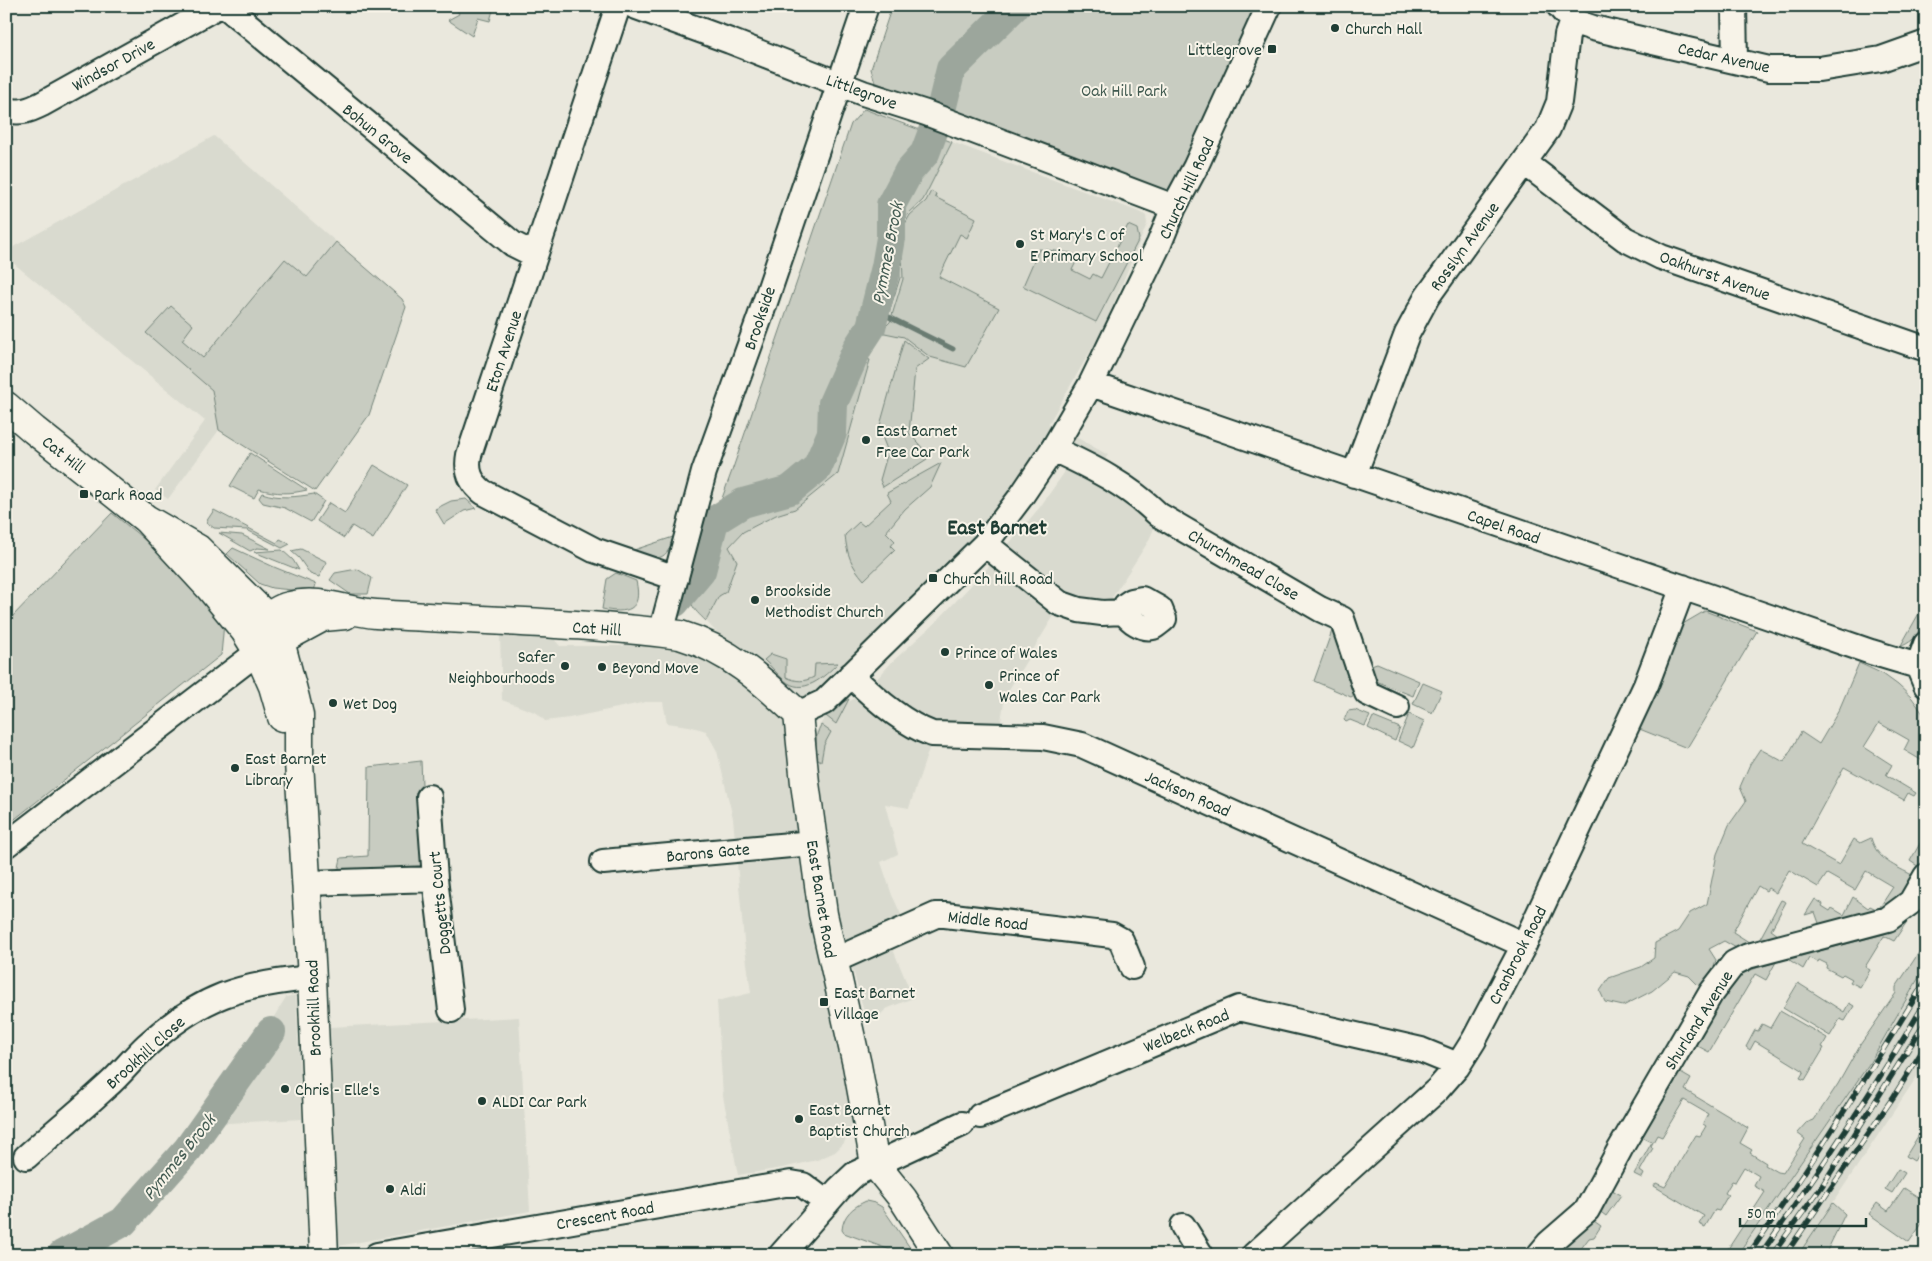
<svg xmlns="http://www.w3.org/2000/svg" width="1932" height="1261" viewBox="0 0 1932 1261" font-family="Dekko,sans-serif">
<style>
.built{fill:#d9dacf}
.green{fill:#c8ccc1;stroke:#74847a}
.lines{fill:none;stroke-linecap:round;stroke-linejoin:round}
.stream{stroke:#6a7c72;stroke-width:5}
.river{stroke:#9ca69c;stroke-width:30}
.minor-casing{stroke:#1f3d34;stroke-width:28}
.major-casing{stroke:#1f3d34;stroke-width:31}
.minor{stroke:#f7f3e8;stroke-width:24}
.major{stroke:#f7f3e8;stroke-width:28}
.rail-casing{stroke:#1f3d34;stroke-width:5.5}
.rail{stroke:#f7f3e8;stroke-width:4;stroke-dasharray:11;stroke-linecap:butt}
.poi-dot{fill:#1f3d34;stroke:#f7f3e8;stroke-width:2}
.labels{text-anchor:middle;stroke-width:4;stroke-linejoin:round;paint-order:stroke}
.poi-label{font-size:18px;fill:#1f3d34;stroke:#f7f3e8;text-anchor:start}
.street-label{font-size:18px;fill:#1f3d34;stroke:#f7f3e8}
.park-label{font-size:18px;fill:#415a50;stroke:#f7f3e8}
.water-label{font-size:19px;font-style:italic;fill:#445c53;stroke:#f7f3e8}
.district-label{font-size:22px;font-weight:bold;fill:#1f3d34;stroke:#f7f3e8}
</style>
<rect width="100%" height="100%" fill="#eae8dd"/>
<filter id="ink" filterUnits="userSpaceOnUse"><feTurbulence type="fractalNoise" baseFrequency=".02" numOctaves="2"/><feDisplacementMap in="SourceGraphic" scale="10" xChannelSelector="R" yChannelSelector="G"/><feConvolveMatrix kernelMatrix="1 2 1 2 8 2 1 2 1" color-interpolation-filters="sRGB"/></filter>
<g filter="url(#ink)">
<path class="built" d="M214 136 402 299 406 307 369 415 315 491 219 430 168 499 155 490 205 421 6 257V251Z
M952 142 1142 213 1146 216 1147 224 1103 329 1049 423 1053 449 1020 498 799 714 835 975V1035L851 1113V1126L844 1143 835 1152 817 1160 782 1168 738 1175 723 1096 717 1001 751 993 744 941 733 818 717 751 706 731 689 726 667 723 663 702H646L569 718 545 721 537 713 502 700 500 635 553 638 560 646H623L630 640 665 643 736 661 719 635 706 621 719 595 729 547 743 532 776 515 795 508 869 360 862 359 870 334 887 322 900 279V229L908 214 923 200Z
M1074 436 1108 455 1096 472 1159 517 1148 542 1102 613 1061 604 1005 696 998 740H932L909 808 885 804 898 854 881 862 892 895 912 938 892 947 913 998 886 1009 880 1015 866 1019 821 850 814 735 825 717 858 696 875 681 892 662 937 621 996 559 1040 507 1064 473Z
M1926 965V1063L1798 1255H1737L1869 1064Z
M296 995 302 1119 209 1124 286 997Z
M519 1017 530 1211 338 1246 330 1027Z"/>
<path class="green" d="M455 6H494L490 21 478 18 472 36 448 20 459 14Z
M892 6H1257L1171 199 959 117 875 82 871 69Z
M864 109 952 142 923 200 908 214 900 229V278L886 322 875 335 870 334 862 358 870 360 838 474 795 509 776 515 743 532 729 547 737 561 726 592 719 596 706 621C692 608 688 603 691 584L733 468 851 124Z
M931 191 936 194 935 197 976 218 967 238 960 234 939 277 999 308 966 367 930 357 904 337 880 332 890 322 903 279 901 231 910 215 926 201Z
M1128 225 1137 229 1139 239 1096 322 1023 286 1039 249 1071 253 1079 256 1072 270 1090 279 1093 274 1101 278Z
M336 242 402 299 406 307 369 415 315 491 219 430 212 390 146 333 171 306 193 325 182 340 203 358 285 259 307 277Z
M904 340 929 359 915 369 909 433 926 452 927 459 883 487 880 480 888 452 879 429Z
M250 453 307 490C290 494 277 494 259 489L254 498 230 486Z
M941 463 930 487 905 509 886 532 895 541 891 546 895 550 864 580C851 565 847 555 845 535L859 522 864 526 891 501 887 493Z
M374 465 407 485 373 539 352 526 344 538 317 521 329 503 345 513Z
M262 493C279 499 296 497 314 494L324 501 311 522 285 508 263 503 259 498Z
M466 499 476 508 464 511 444 524 435 509 451 501Z
M214 510 277 543 280 539 290 544 282 548 247 530 214 528 206 522Z
M112 513 156 549 224 623 221 655 6 826V616L10 619Z
M219 533 242 535 270 549 257 548 250 551Z
M673 537C667 566 651 559 628 552Z
M233 548 274 567 316 584 314 591 311 592 272 588 260 584 227 554Z
M301 549 327 562 319 577 310 574 299 558 291 551Z
M282 550 293 560 299 570 254 552Z
M357 569 372 578 368 594H350L330 580 335 573Z
M616 573 636 581C643 611 627 614 602 609L607 579Z
M1922 608C1920 629 1921 638 1900 647Z
M1705 611 1757 631 1687 748 1637 728 1681 625Z
M1333 628 1356 694 1351 697 1314 681Z
M771 654 786 659V677C797 682 804 682 814 677L815 664 838 663C824 677 803 697 784 680 777 674 771 666 764 660Z
M1377 663 1419 681 1413 696 1376 681 1368 666Z
M1859 663 1883 674 1898 685 1912 698 1926 718V763L1904 750 1909 740 1879 723 1864 747 1892 765 1886 775 1916 793 1914 796 1908 793 1904 800 1844 767 1802 844 1839 865 1854 839 1860 843 1871 838C1877 860 1895 866 1914 876L1901 896 1881 911 1820 926 1815 912 1805 915 1815 899 1823 904 1822 906 1830 911 1832 908 1844 915 1853 897 1868 908 1870 906 1878 910 1893 887 1866 871 1855 890 1827 874 1818 887 1789 870 1776 893 1768 888 1766 891 1758 886 1733 932 1752 944 1738 949 1724 941 1709 949 1716 960 1713 969 1700 987 1689 976 1675 972 1652 991 1623 1006 1605 1002 1600 991 1609 978 1641 967 1654 958 1655 943 1678 931 1690 913 1707 904 1717 854 1729 825 1746 801 1740 787 1750 764 1760 749 1784 762 1801 732 1819 744 1839 710Z
M1423 683 1442 691 1432 713 1413 704Z
M849 699 836 724 826 716 840 704Z
M1355 710 1370 716 1365 726 1350 720 1346 722 1344 720 1348 711Z
M1409 714 1424 721 1413 748 1398 741Z
M1373 717 1400 728 1395 741 1368 728Z
M821 725 831 732 824 745 821 761 818 759C816 747 814 737 821 725Z
M421 761 426 878 336 882 341 858 368 856 369 767Z
M1926 833V855L1919 867 1910 861Z
M1781 900 1786 902 1771 930 1781 937 1757 944Z
M1906 923 1894 941 1884 936 1865 967 1870 970 1860 987 1850 982 1852 979 1843 974 1841 976 1826 968 1827 964 1819 960 1818 962 1809 958 1803 969 1788 959 1884 934Z
M1926 942V965L1869 1064 1737 1255H1724L1765 1192 1754 1186 1759 1176 1744 1167 1735 1182 1732 1181 1725 1193 1728 1195 1719 1211 1715 1210 1705 1227 1699 1224 1704 1216 1654 1186 1656 1183 1665 1187 1696 1135 1700 1136 1706 1126 1703 1124 1708 1114 1684 1100 1662 1137 1657 1135 1651 1146 1653 1148 1640 1171 1644 1174 1642 1178 1634 1174 1652 1142 1642 1137 1679 1072 1691 1079 1685 1090 1748 1128 1740 1143 1752 1150 1750 1153 1766 1163 1765 1165 1777 1172 1783 1173 1805 1139 1797 1133 1806 1123 1814 1120 1838 1084 1860 1045 1896 993V987Z
M1776 962 1766 980 1755 974 1709 1052 1696 1045C1706 1027 1723 987 1739 976 1750 969 1763 966 1776 962Z
M1798 983 1844 1012 1849 1003 1854 1006 1845 1021 1840 1019 1830 1036 1783 1008Z
M1780 1011 1827 1038 1822 1047 1824 1048 1805 1080 1800 1078 1804 1071 1755 1041 1750 1050 1746 1047 1755 1030 1758 1031 1762 1024 1770 1028Z
M1923 1128 1926 1129V1141L1914 1161 1906 1156Z
M1898 1169 1905 1173 1892 1193 1885 1189Z
M1904 1188 1926 1202V1218L1909 1242 1869 1214 1877 1203 1888 1211Z
M1612 1190 1621 1195 1606 1216 1598 1210Z
M866 1201 875 1203 882 1207 915 1255H904L844 1233 842 1230C843 1215 853 1207 866 1201Z
M1833 1203 1845 1214 1825 1255H1798Z
M1591 1219 1601 1226 1594 1237 1589 1238 1580 1250 1576 1249 1573 1254 1562 1248 1580 1233Z"/>
<g class="lines">
<path class="stream" d="M875 310 953 349"/>
<path class="river" d="M675 602 701 571 714 521 743 503 790 490 817 468 832 433 833 403 858 347 871 327 886 267 891 238V205L909 171 925 153 941 110 951 69 1015 6
M62 1255 123 1222 188 1149 271 1032"/>
<g class="minor-casing">
<path id="minor" d="M225 6 513 244 535 255
M618 6 469 455C466 471 470 482 483 492L594 550 676 578
M634 6 730 41 863 93 926 113 1174 207
M1559 6 1572 21 1593 28 1769 69H1819L1881 59 1926 43
M1734 6 1735 60
M6 110C20 114 30 110 42 104L218 6
M1525 163 1625 239 1661 257 1926 349
M1091 384 1871 652 1918 666
M1053 449C1092 467 1128 485 1159 515L1320 609 1342 619 1367 693 1397 707
M1354 475 1407 334 1427 297 1548 129 1559 102 1567 35 1572 21
M985 544 1059 603 1079 610 1102 613 1124 612
M1142 599 1160 609 1164 619C1161 621 1157 625 1153 627 1142 630 1130 620 1124 612L1126 605 1132 601Z
M661 633 704 472 760 317 866 6
M1918 666 1926 644
M1918 666 1926 685
M851 675C873 697 902 723 932 734L1043 737 1082 745 1524 945
M798 714 824 702 985 544 1020 498 1053 449 1091 384 1159 244 1174 207 1195 168 1269 6
M429 797 435 879 451 1010
M6 845 258 652
M603 862 813 843
M307 883 435 879
M833 961 936 915H945L1112 935 1121 940 1132 967
M980 1116 1239 1008 1421 1050 1448 1061 1457 1067
M26 1157C53 1133 81 1110 107 1086 121 1074 133 1058 147 1045 201 996 241 984 312 978
M1183 1226 1201 1255
M377 1255 791 1183 803 1185 827 1203
M781 1255 839 1189 855 1174 962 1124
M1254 1255 1437 1090 1457 1067 1474 1040 1524 945 1646 685 1683 587
M1539 1255 1549 1243 1587 1210 1620 1149 1711 993 1734 963 1748 956 1888 919 1911 902 1926 876"/>
</g>
<g class="major-casing">
<path id="major" d="M6 406 34 430 146 519 209 587 245 631 258 652 273 686 282 717
M146 519 198 549 268 618 280 641 295 698 299 715V762L312 978 324 1255
M264 649 323 617 345 615
M258 652C264 630 264 612 290 606 319 598 348 612 376 614 478 621 580 622 680 635 728 649 763 681 798 714L805 783 823 914 857 1065 875 1164 903 1199 939 1255"/>
</g>
<use href="#minor" class="minor"/>
<use href="#major" class="major"/>
<g class="rail-casing">
<path id="rail" d="M1748 1255C1811 1166 1869 1073 1926 980
M1760 1255C1818 1173 1875 1088 1926 1001
M1772 1255 1822 1186 1926 1021
M1785 1255 1894 1096 1926 1045"/>
</g>
<use href="#rail" class="rail"/>
</g>
</g>
<g class="poi-dot">
<circle cx="1335" cy="28" r="5"/>
<rect x="1267" y="44" width="10" height="10" rx="2.5"/>
<circle cx="1020" cy="244" r="5"/>
<circle cx="866" cy="440" r="5"/>
<rect x="79" y="489" width="10" height="10" rx="2.5"/>
<rect x="928" y="573" width="10" height="10" rx="2.5"/>
<circle cx="755" cy="600" r="5"/>
<circle cx="945" cy="652" r="5"/>
<circle cx="565" cy="666" r="5"/>
<circle cx="602" cy="667" r="5"/>
<circle cx="989" cy="685" r="5"/>
<circle cx="333" cy="703" r="5"/>
<circle cx="235" cy="768" r="5"/>
<rect x="819" y="997" width="10" height="10" rx="2.5"/>
<circle cx="285" cy="1089" r="5"/>
<circle cx="482" cy="1101" r="5"/>
<circle cx="799" cy="1119" r="5"/>
<circle cx="390" cy="1189" r="5"/>
</g>
<g class="labels">
<g class="poi-label">
<text x="1345" y="34">Church Hall</text>
<text x="1262" y="55" text-anchor="end">Littlegrove</text>
<text x="1030" y="240">St Mary's C of<tspan x="1030" dy="21">E Primary School</tspan></text>
<text x="876" y="436">East Barnet<tspan x="876" dy="21">Free Car Park</tspan></text>
<text x="94" y="500">Park Road</text>
<text x="943" y="584">Church Hill Road</text>
<text x="765" y="596">Brookside<tspan x="765" dy="21">Methodist Church</tspan></text>
<text x="955" y="658">Prince of Wales</text>
<text x="555" y="662" text-anchor="end">Safer<tspan x="555" dy="21">Neighbourhoods</tspan></text>
<text x="612" y="673">Beyond Move</text>
<text x="999" y="681">Prince of<tspan x="999" dy="21">Wales Car Park</tspan></text>
<text x="343" y="709">Wet Dog</text>
<text x="245" y="764">East Barnet<tspan x="245" dy="21">Library</tspan></text>
<text x="834" y="998">East Barnet<tspan x="834" dy="21">Village</tspan></text>
<text x="295" y="1095">Chris - Elle's</text>
<text x="492" y="1107">ALDI Car Park</text>
<text x="809" y="1115">East Barnet<tspan x="809" dy="21">Baptist Church</tspan></text>
<text x="400" y="1195">Aldi</text>
</g>
<g class="street-label">
<text transform="translate(1724 57) rotate(12)" y="6">Cedar Avenue</text>
<text transform="translate(113 64) rotate(-29)" y="6">Windsor Drive</text>
<text transform="translate(862 91) rotate(20)" y="6">Littlegrove</text>
<text transform="translate(378 133) rotate(39)" y="6">Bohun Grove</text>
<text transform="translate(1186 188) rotate(-65)" y="6">Church Hill Road</text>
<text transform="translate(1464 246) rotate(-54)" y="6">Rosslyn Avenue</text>
<text transform="translate(1715 275) rotate(20)" y="6">Oakhurst Avenue</text>
<text transform="translate(759 318) rotate(-71)" y="6">Brookside</text>
<text transform="translate(503 351) rotate(-72)" y="6">Eton Avenue</text>
<text transform="translate(64 454) rotate(38)" y="6">Cat Hill</text>
<text transform="translate(1504 526) rotate(19)" y="6">Capel Road</text>
<text transform="translate(1244 564) rotate(30)" y="6">Churchmead Close</text>
<text transform="translate(597 628) rotate(4)" y="6">Cat Hill</text>
<text transform="translate(1188 793) rotate(24)" y="6">Jackson Road</text>
<text transform="translate(708 852) rotate(-5)" y="6">Barons Gate</text>
<text transform="translate(822 899) rotate(81)" y="6">East Barnet Road</text>
<text transform="translate(439 903) rotate(-96)" y="6">Doggetts Court</text>
<text transform="translate(988 920) rotate(6)" y="6">Middle Road</text>
<text transform="translate(1517 955) rotate(-63)" y="6">Cranbrook Road</text>
<text transform="translate(313 1008) rotate(-92)" y="6">Brookhill Road</text>
<text transform="translate(1698 1020) rotate(-58)" y="6">Shurland Avenue</text>
<text transform="translate(1186 1030) rotate(-22)" y="6">Welbeck Road</text>
<text transform="translate(145 1052) rotate(-42)" y="6">Brookhill Close</text>
<text transform="translate(605 1215) rotate(-10)" y="6">Crescent Road</text>
</g>
<g class="park-label">
<text x="1124" y="96">Oak Hill Park</text>
</g>
<g class="water-label">
<text transform="translate(886 253) rotate(-79)" y="7">Pymmes Brook</text>
<text transform="translate(178 1156) rotate(-51)" y="7">Pymmes Brook</text>
</g>
<g class="district-label">
<text x="997" y="534">East Barnet</text>
</g>
</g>
<rect width="1932" height="1261" fill="none" stroke="#f7f3e8" stroke-width="25"/>
<rect x="12" y="12" width="1907" height="1236" fill="none" stroke="#1f3d34" stroke-width="2" filter="url(#ink)"/>
<path d="M1740 1218v8h126v-8" fill="none" stroke="#1f3d34" stroke-width="2.5"/>
<text x="1747" y="1218" font-size="15" fill="#1f3d34" stroke="#f7f3e8" stroke-width="4" paint-order="stroke">50 m</text>
</svg>
